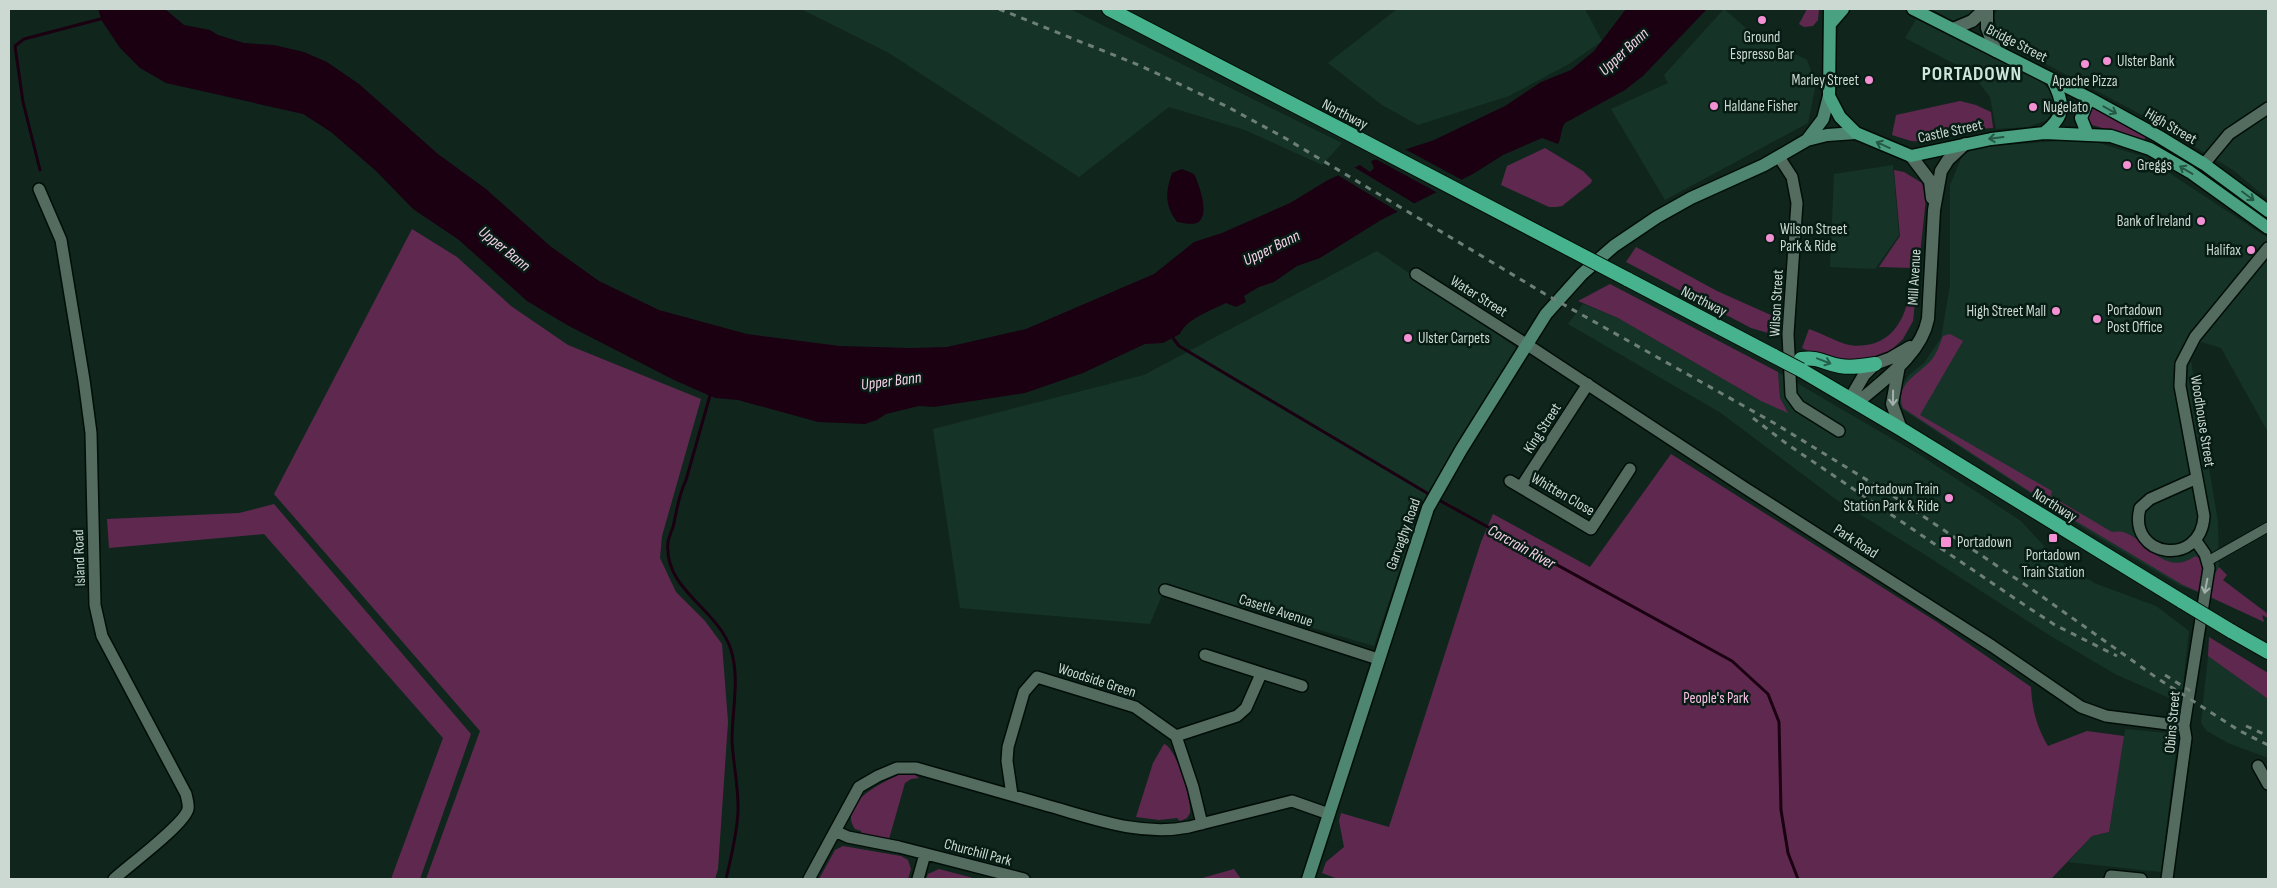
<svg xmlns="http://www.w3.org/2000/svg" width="2277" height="888" viewBox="0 0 2277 888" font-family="'Sofia Sans Condensed',sans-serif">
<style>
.built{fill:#163328}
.green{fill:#5f294f}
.water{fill:#1a0011}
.pier{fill:#10261d}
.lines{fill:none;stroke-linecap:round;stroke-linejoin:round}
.stream{stroke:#1a0011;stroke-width:3}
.pedestrian-casing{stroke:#000e07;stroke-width:11}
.minor-casing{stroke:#000e07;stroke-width:14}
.tertiary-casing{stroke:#000e07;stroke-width:15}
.secondary-casing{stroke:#000e07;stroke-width:15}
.primary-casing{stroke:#000e07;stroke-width:15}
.trunk-casing{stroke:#000e07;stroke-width:16}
.pedestrian{stroke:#546b60;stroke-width:9}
.minor{stroke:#546b60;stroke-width:11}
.tertiary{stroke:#546b60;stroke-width:12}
.secondary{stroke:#4f8671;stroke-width:12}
.primary{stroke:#4aa182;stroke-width:12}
.trunk{stroke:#47b38e;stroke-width:14}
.rail{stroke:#6e7f78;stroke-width:3;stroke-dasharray:6 6;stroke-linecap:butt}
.trunk-bridge-casing{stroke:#000e07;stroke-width:16;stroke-linecap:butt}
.trunk-bridge{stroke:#47b38e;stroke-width:14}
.oneway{stroke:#255846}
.oneway2{stroke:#24604b}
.oneway3{stroke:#a2b2ab}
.poi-dot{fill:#f491d4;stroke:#071c14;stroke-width:2}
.labels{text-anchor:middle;stroke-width:5;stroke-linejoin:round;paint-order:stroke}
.poi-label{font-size:15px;fill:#ccd9d3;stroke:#071c14;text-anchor:start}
.street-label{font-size:15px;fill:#ccd9d3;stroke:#071c14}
.park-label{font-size:15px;fill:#f8c1e4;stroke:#071c14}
.water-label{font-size:16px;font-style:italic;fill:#f6d1e8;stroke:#071c14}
.district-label{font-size:20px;font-weight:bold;letter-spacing:1px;fill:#cde7db;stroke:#071c14}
</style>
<rect width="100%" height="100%" fill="#10261d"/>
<path class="built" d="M801 9H1070L1342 143 1322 165 1245 130 1169 107 1079 177 889 53Z
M1397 9H1585L1602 41 1569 64 1509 96 1418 125 1382 105 1328 63Z
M1724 9 1747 29 1807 60 1816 84 1808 123 1665 200 1611 109 1668 83 1664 75Z
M1931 9H1974L1969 20 1957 23Z
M1998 9H2268V199L2233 170 2140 114 1999 39 1994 15Z
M1918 16 2036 76 2054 95 2056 106 2047 120 2028 127 1996 129 1990 97 1972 73 1905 38Z
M2086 139 2145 157 2268 238V432L2221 348 2201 342 2191 361 2218 522 2219 567 2212 578 2210 597 2179 585 2091 533 1902 409 1898 399 1900 388 1909 375 1924 363 1941 338 1950 285V185L1963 154 1979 147Z
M1893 165 1899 235 1875 269 1830 267 1834 174Z
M1377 251 1517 348 1422 503 1374 646 1166 585 1150 624 960 608 933 429 1144 375Z
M1583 304 1618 318 1761 401 1787 412 1780 398 1778 372 1920 455 2021 521 2054 557 2094 583 2156 606 2189 631 2181 703 2115 674 2049 635 1930 558 1837 500 1721 413 1568 324Z
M2208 656 2268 699V758L2228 743 2207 731 2201 723Z
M2125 729 2178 734 2161 872 2068 862 2092 836 2109 832Z"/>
<path class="green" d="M1807 9H1819L1818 20 1813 26 1804 27 1799 24Z
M1960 101 1976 105 1991 112 1993 128 1965 130 1941 139 1926 142 1911 141 1892 135 1896 115Z
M2092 107 2147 135 2144 140 2092 125 2087 118Z
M1545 148 1583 171 1592 180 1591 183 1562 206 1556 207H1549L1501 185 1507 166Z
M1894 170 1904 172 1922 183 1926 198 1913 321 1903 339 1887 354 1861 364 1815 354 1802 348 1809 329C1821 333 1833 340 1845 344 1855 347 1865 346 1875 343 1906 332 1910 296 1913 268L1879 267 1900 236Z
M412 229 457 257 511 306 568 345 701 399 662 536 660 558 676 592 705 621 722 644 728 722 718 869 715 879H426L480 731 274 494Z
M1636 247 1717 291 1773 316 1781 329 1775 335 1751 328 1626 262Z
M1610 284 1778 372 1780 398 1788 413 1761 401 1618 318 1578 301Z
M1950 334 1963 341 1920 415 2052 491 2051 496 2112 532C2143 525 2159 582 2195 556L2199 558 2204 571 2199 592 2183 585 2064 514 1903 408C1893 383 1921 374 1933 358 1938 351 1940 343 1943 336Z
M1671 454 1937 622 2031 687C2032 710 2037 727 2048 746L2087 731 2124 736 2109 832 2092 836 2051 879H1338L1322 873 1326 862 1344 847 1339 821 1341 813 1389 827 1481 542 1493 514 1590 567Z
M274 504 471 734 420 879H391L443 738 264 534 109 548 107 519 239 513Z
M2219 567 2227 575 2223 580 2268 614V618L2262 615 2264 622 2210 597 2212 578Z
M2209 637 2268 673V699L2208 656Z
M1164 744C1176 747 1192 801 1190 813L1187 818 1180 821 1177 818 1159 820 1136 817 1153 763Z
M900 774 915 775 919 778 911 779 905 783 889 839 861 834V831L855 829C837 803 882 783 900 774Z
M843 846 901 856 908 860 911 869 908 879H819L835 850Z
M939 869 973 878 975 879H926L928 874Z
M1234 869 1241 879H1199Z"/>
<path class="water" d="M98 9H165L184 25 210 30 218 35 244 43 274 45 304 52 327 62 359 84 438 154 486 189 550 246 599 281 659 310 747 334 840 346 910 348 947 347 1026 329 1154 274 1194 242 1222 233 1290 203 1328 180 1360 165 1370 172 1374 168 1371 161 1434 140 1505 106 1541 82 1571 70 1594 51 1626 9H1707L1643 76 1625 90 1565 123C1560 130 1562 137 1558 144L1542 138 1503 155 1473 174 1381 220 1320 258 1297 266 1274 282 1259 287 1244 296 1246 302 1236 307 1226 303C1212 310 1186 319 1180 334L1163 343 1145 344 1083 373 1025 393 934 407 919 406 886 414 877 420 865 424 818 422 738 400 715 398 674 380 567 325 527 301 459 240 413 209 376 171 331 132 303 114 166 83 140 68 120 48 102 21Z
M1182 169 1194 174C1199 184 1211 216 1197 223 1191 225 1184 223 1177 222 1165 206 1165 193 1172 173Z"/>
<path class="pier" d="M1401 147 1464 181 1440 194 1372 157Z
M1352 166 1417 205 1400 213 1336 174Z"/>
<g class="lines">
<path class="stream" d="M40 170 23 102 15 46 24 39 104 18
M1173 338 1179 346 1432 496
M711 392 686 480C678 496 677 511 673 527 671 532 669 537 668 542 663 590 718 608 731 650 740 679 732 710 732 740 733 764 739 788 738 812 737 834 731 858 726 879
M1437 499 1732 661 1768 694 1779 722 1781 810 1788 853 1798 879"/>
<g class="pedestrian-casing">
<path id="pedestrian" d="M2208 561 2268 527"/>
</g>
<g class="minor-casing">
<path id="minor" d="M1779 157 1792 177 1797 203 1788 334 1791 395 1799 406 1839 431
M2204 164 2229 134 2268 108
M39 189 61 240 84 380 91 433 95 605 102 636 186 794C187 799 189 804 188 809 185 824 128 866 114 879
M1416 274 1526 344 1745 488 1992 646 2081 707 2106 716 2184 726
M2197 478 2150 499 2140 508C2127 558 2201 568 2204 516L2180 386 2181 364 2195 337 2268 248
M1510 481 1591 529 1630 469
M1521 487 1588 384
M1165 590 1378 659
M1205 655 1302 686
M1176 736 1237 716 1246 708 1261 674
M2258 766 2268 784
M1012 795 1007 761 1008 747 1024 692 1037 677 1135 707 1176 736 1193 787 1202 824
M835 831 848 837 899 847 1024 879
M809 879 859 787 878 776 897 768H916C958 780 1000 792 1042 804 1090 817 1138 837 1189 827L1292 801 1329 814
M918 879 925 854
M2110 879 2111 876 2141 879
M2167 879 2186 738 2184 726 2209 568 2205 554 2196 541"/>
</g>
<g class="tertiary-casing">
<path id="tertiary" d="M1987 9V28L1996 51
M1953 29 1972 21 1985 9
M1911 156 1930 181 1932 198
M1899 366 1892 404 1901 429
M1850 399 1864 375 1875 364 1891 358 1910 347
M1857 403C1882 381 1921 355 1928 319L1934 210 1941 171 1948 160 1965 144"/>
</g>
<g class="secondary-casing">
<path id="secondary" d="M1807 140 1823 119 1829 96
M1308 879 1428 508 1461 450 1546 314 1582 274 1614 246 1657 217 1691 198 1764 165 1807 140 1827 135 1856 133"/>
</g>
<g class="primary-casing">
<path id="primary" d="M1830 9 1829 96 1840 117 1856 133 1911 156 1991 139 2044 133 2111 136 2150 149 2190 172 2268 228
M1913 9 2089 98 2158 136 2204 164 2268 211
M1830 24 1843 9
M2044 133C2067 115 2064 103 2052 79
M2087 133 2081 118 2089 98"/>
</g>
<g class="trunk-casing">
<path id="trunk" d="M1109 9 1344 131
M1627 279 1774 356
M1801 359C1821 357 1823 363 1840 366 1852 368 1863 366 1875 364
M1801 370 1901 429 2183 602
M2231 631 2268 652"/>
</g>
<use href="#pedestrian" class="pedestrian"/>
<use href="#minor" class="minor"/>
<use href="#tertiary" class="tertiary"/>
<use href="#secondary" class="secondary"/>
<use href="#primary" class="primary"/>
<use href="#trunk" class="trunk"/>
<path class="rail" d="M999 9 1141 66 1226 106 1285 138 1545 294 1774 423 1890 494 2030 588 2157 678 2240 731 2268 745
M1753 418 1787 444 2029 608 2055 625 2117 656
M2165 675 2195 694
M2246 726 2268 736"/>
<g class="trunk-bridge-casing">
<path id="trunk-bridge" d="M1344 131 1627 279
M1774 356 1801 370
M2183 602 2231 631"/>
</g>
<use href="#trunk-bridge" class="trunk-bridge"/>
</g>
<defs><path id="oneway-shaft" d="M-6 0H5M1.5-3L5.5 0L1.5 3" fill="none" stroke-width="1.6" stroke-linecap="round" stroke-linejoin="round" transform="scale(1.25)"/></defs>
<g class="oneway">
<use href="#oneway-shaft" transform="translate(2110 110) rotate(29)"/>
<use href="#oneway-shaft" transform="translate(1996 138) rotate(173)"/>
<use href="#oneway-shaft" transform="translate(1883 145) rotate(-156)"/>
<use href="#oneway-shaft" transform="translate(2186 170) rotate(-149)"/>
<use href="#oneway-shaft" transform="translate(2248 196) rotate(37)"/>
</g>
<use class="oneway2" href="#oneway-shaft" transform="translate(1824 361) rotate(21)"/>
<g class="oneway3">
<use href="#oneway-shaft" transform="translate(1893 398) rotate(91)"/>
<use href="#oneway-shaft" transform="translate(2206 586) rotate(101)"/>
</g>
<g class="poi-dot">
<circle cx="1762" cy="20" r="5"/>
<circle cx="2107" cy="61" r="5"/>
<circle cx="2085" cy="64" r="5"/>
<circle cx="1869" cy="80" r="5"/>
<circle cx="1714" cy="106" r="5"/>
<circle cx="2033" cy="107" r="5"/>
<circle cx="2127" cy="165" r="5"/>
<circle cx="2201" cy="221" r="5"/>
<circle cx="1770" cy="238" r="5"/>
<circle cx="2251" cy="250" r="5"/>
<circle cx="2056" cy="311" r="5"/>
<circle cx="2097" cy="319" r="5"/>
<circle cx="1408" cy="338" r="5"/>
<circle cx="1949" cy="498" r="5"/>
<rect x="2048" y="533" width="10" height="10" rx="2.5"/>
<rect x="1940" y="536" width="12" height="12" rx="2.5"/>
</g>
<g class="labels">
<g class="poi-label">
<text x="1762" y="42" text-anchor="middle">Ground<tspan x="1762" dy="17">Espresso Bar</tspan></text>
<text x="2117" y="66">Ulster Bank</text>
<text x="1859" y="85" text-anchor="end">Marley Street</text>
<text x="2085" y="86" text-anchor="middle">Apache Pizza</text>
<text x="1724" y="111">Haldane Fisher</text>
<text x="2043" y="112">Nugelato</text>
<text x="2137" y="170">Greggs</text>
<text x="2191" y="226" text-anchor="end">Bank of Ireland</text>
<text x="1780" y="234">Wilson Street<tspan x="1780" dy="17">Park &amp; Ride</tspan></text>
<text x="2241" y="255" text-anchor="end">Halifax</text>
<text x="2107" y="315">Portadown<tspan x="2107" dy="17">Post Office</tspan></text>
<text x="2046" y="316" text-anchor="end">High Street Mall</text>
<text x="1418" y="343">Ulster Carpets</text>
<text x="1939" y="494" text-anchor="end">Portadown Train<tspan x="1939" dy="17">Station Park &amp; Ride</tspan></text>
<text x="1957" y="547">Portadown</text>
<text x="2053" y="560" text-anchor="middle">Portadown<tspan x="2053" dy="17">Train Station</tspan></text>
</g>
<g class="street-label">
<text transform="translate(2017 43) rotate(27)" y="5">Bridge Street</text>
<text transform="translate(1345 114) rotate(27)" y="5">Northway</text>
<text transform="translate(2171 126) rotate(30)" y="5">High Street</text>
<text transform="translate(1950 131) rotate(-12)" y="5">Castle Street</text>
<text transform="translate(1914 277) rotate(-87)" y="5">Mill Avenue</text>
<text transform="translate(1479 296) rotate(32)" y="5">Water Street</text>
<text transform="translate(1704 301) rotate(27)" y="5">Northway</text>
<text transform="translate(1776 303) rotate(-87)" y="5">Wilson Street</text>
<text transform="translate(2203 421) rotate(81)" y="5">Woodhouse Street</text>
<text transform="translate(1542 428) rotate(-57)" y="5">King Street</text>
<text transform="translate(1563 494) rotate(30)" y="5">Whitten Close</text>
<text transform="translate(2055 505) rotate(32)" y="5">Northway</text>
<text transform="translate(1403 534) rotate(-70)" y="5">Garvaghy Road</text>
<text transform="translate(1856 541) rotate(33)" y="5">Park Road</text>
<text transform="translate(79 558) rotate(-92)" y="5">Island Road</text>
<text transform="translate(1276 610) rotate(18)" y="5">Casetle Avenue</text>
<text transform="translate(1097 680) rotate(18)" y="5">Woodside Green</text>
<text transform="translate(2172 722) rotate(-85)" y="5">Obins Street</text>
<text transform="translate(978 852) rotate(15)" y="5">Churchill Park</text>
</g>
<g class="park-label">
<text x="1716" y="703">People's Park</text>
</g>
<g class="water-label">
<text transform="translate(1623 51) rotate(-43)" y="6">Upper Bann</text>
<text transform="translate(1271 247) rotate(-26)" y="6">Upper Bann</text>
<text transform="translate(505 248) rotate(39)" y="6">Upper Bann</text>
<text transform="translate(891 380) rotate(-7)" y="6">Upper Bann</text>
<text transform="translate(1522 546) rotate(29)" y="6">Corcrain River</text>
</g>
<g class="district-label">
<text x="1972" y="80">PORTADOWN</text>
</g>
</g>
<rect width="2277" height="888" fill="none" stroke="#ccd9d3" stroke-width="20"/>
</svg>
